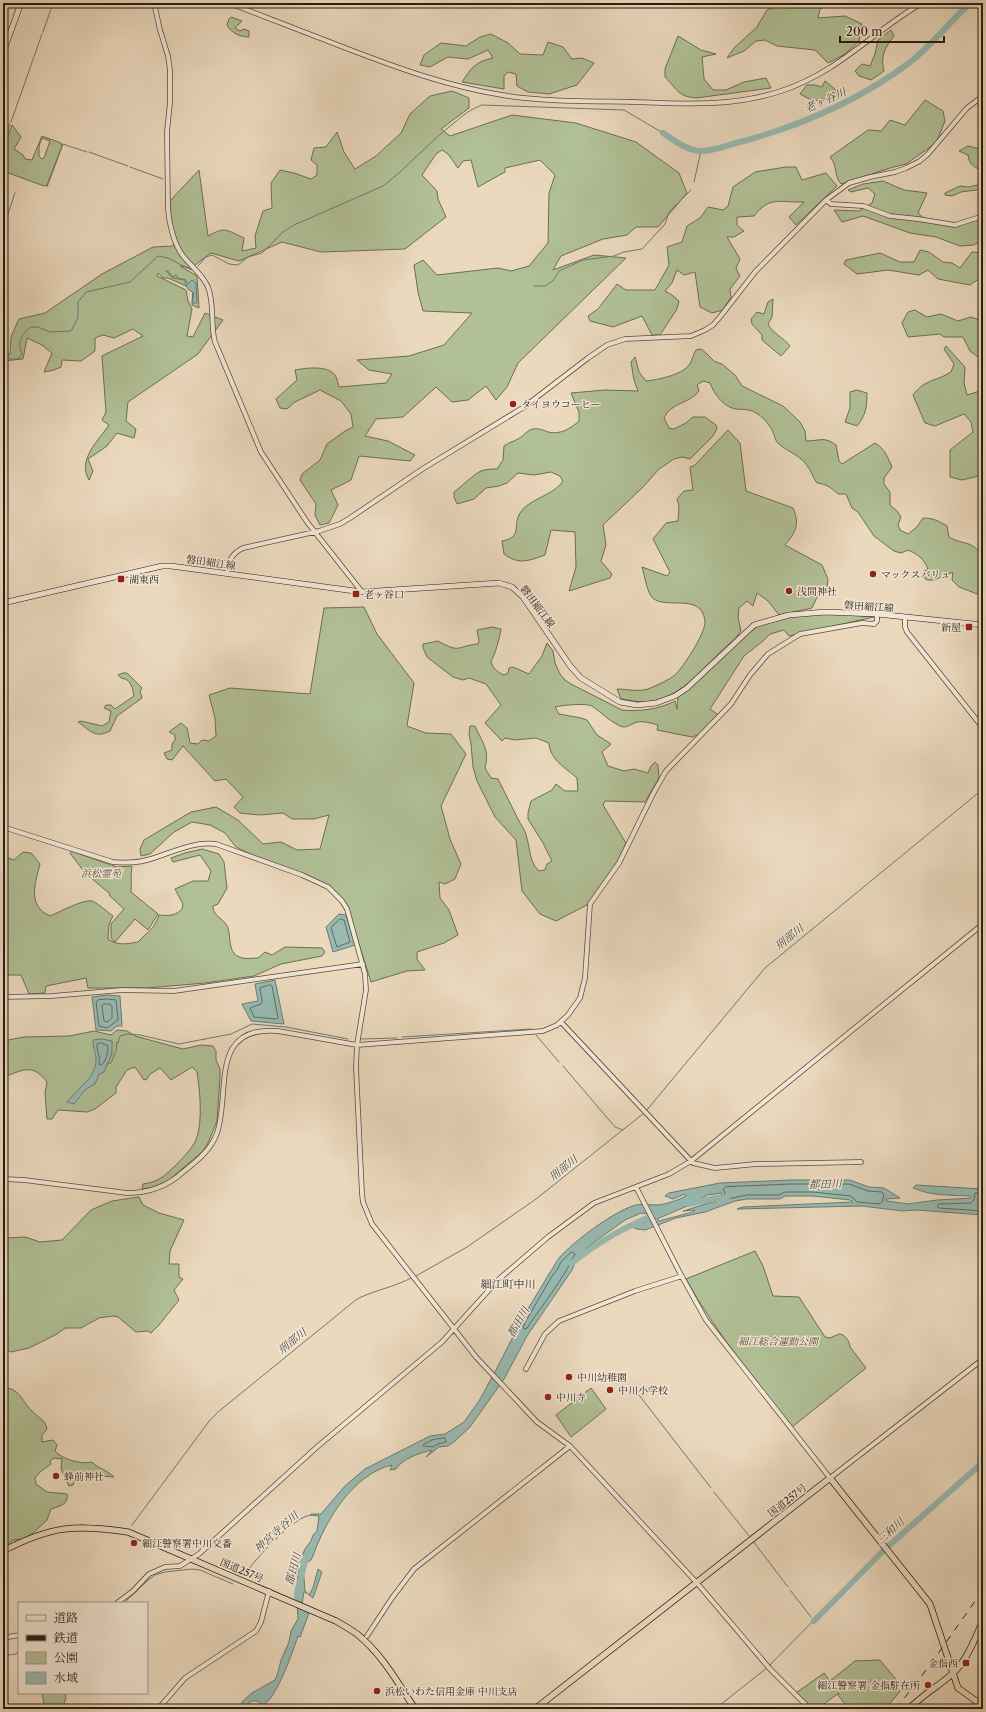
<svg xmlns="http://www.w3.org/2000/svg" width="986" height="1712" viewBox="0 0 986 1712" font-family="'Libre Caslon Text','Noto Serif JP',serif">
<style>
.green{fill:#b1c096;stroke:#6c6e53;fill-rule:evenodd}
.water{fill:#98bab2;stroke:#6b7b71;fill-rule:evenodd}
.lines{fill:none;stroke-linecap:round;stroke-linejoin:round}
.shore{stroke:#606b61;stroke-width:1}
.stream{stroke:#6b7b71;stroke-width:1}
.river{stroke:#98bab2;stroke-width:6}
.tertiary-casing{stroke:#594b3c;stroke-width:5.5}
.secondary-casing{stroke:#281c10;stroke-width:6}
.trunk-casing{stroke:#281c10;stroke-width:7}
.tertiary{stroke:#f2e6d5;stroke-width:4}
.secondary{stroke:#f2e6d5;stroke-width:5}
.trunk{stroke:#ebd9be;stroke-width:5.5}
.rail{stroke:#281c10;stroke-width:1;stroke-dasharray:7 7;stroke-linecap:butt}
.poi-dot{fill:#8f2418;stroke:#f2e6d5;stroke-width:1.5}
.labels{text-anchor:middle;stroke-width:3;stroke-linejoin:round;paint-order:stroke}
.poi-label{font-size:10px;fill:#281c10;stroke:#f2e6d5;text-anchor:start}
.street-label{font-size:10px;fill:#281c10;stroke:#f2e6d5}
.park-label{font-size:10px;font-style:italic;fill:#514d38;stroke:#f2e6d5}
.water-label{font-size:11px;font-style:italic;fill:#4a4b41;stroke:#f2e6d5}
.neighbourhood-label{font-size:11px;fill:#281c10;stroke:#f2e6d5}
</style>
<rect width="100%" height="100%" fill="#ebd9be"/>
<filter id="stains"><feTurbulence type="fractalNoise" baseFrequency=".005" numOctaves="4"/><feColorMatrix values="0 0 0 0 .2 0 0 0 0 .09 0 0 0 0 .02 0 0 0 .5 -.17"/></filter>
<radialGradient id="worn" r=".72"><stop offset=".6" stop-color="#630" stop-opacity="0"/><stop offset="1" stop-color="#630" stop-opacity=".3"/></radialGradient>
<path class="green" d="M784 3H832L820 9 818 18 845 16 862 24 859 41 845 54 828 63 815 50 777 46 765 40 756 41 744 51 727 58 734 48 757 27 767 10Z
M231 17 242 21 235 28 240 31 244 29 249 31V37C240 37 231 33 227 25L229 19Z
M891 30 894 36C885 47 880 57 884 71L871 80 859 76 855 71 862 64 870 66 875 54 878 40Z
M491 34 508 43 520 54 543 55 548 42 563 47 572 59 582 58 594 63 577 85 549 94 528 92 517 86 516 74 508 72 504 76V89L462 82C472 67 475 62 493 58L488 50 468 59 448 57 430 67 420 65 424 55 441 43 466 46 480 37Z
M678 36 701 50 716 54 702 57 704 79 713 90H726L744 82 766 78 771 88 696 98C677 96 678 90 665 77V69Z
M825 81 836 90 837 93 831 101 823 99 813 101 800 94 807 85H815L822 87Z
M452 91 469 98V108L441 129 450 136 512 115 576 123 636 142 679 173 687 193 658 227H636L627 235 603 239 561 256 553 270 594 255 626 258 518 363 507 387 496 400 486 386 468 400 452 402 436 387 403 417 376 419 365 436 388 441 415 455 410 461 359 456 351 480 331 490 338 505 329 523 320 525 315 515 316 504 300 480 302 474 320 460 327 444 345 431 353 427 351 414 341 401 320 390 295 402 287 409 280 408 276 399 297 380 295 370C306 368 327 365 335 375 337 378 338 383 339 387L386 383 392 374 369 370 357 360 409 356 444 345 472 313 423 311 418 292 414 265 423 260 437 275 498 268 511 271 529 266 548 243 549 193 555 175 540 160 505 168V172L478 187 471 160 463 161 458 168 448 154 442 150 436 154 422 175 437 191 438 199 446 217 405 249 321 252 282 242 239 261 211 253 191 268 180 266 197 276 199 308 192 305 193 289 168 278H163L158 273 157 276 186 290 188 301 192 309 187 336 193 337 205 313 223 320 198 354 128 402 126 421 136 429 134 438 117 433 107 446 88 459 93 471 89 480C77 460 98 441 109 425L102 420 106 412 102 356 143 336 133 329 114 338 103 335 95 338V351L81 361 62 360 61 367 54 370 44 372 52 353 42 345 27 338 23 359 3 361V354H10L11 337 19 319 45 313 102 274 153 247 174 246 168 203 199 170 208 236C226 226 226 230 244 238L242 251 256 248 255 236 263 211 272 208 271 183 280 170 294 173 311 179 317 175V165L311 160 314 148 326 147 337 132 344 152 355 169 376 156 401 133 410 114 430 96Z
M925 100 943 111 945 121 936 143 923 152 906 164 890 168 841 184C833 174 838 166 830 157L868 130 881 131 890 120 905 125Z
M12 125 21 137 14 149 23 155 25 159 32 160 42 136 61 143 62 146 47 185 44 186 3 171V146L6 142ZM42 138 50 141 44 158 42 159 39 156V146Z
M968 146 980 149 983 148V170C974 168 969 164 968 155L959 151Z
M786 167H796L802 180 826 173 837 186 796 225 789 217 804 202C781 203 770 195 754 216L737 217V225L744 231 734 237H727L740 259 736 268 740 276 730 289 731 297 723 310 712 313 700 307 695 272 684 275 677 270 672 283 665 291 672 295 679 301 677 309 660 335H652L642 316 613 327 590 321 588 316 598 309 617 284 626 290H655L669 265 667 247 682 242 687 226 700 218 708 207 723 210 728 206 733 187 755 172Z
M883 181 904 190 927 193 918 213 926 220 954 227 983 217V239L974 245 960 246 936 237 910 233 863 216 842 222 834 210 859 211 872 203 875 194 868 188 851 192 848 190 863 184Z
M983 184V189L961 192 952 196 945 195V193L960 186 968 187Z
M920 250 929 252 943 262 952 263 960 268 972 252 983 253V276L970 285 938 279 928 270 919 275 888 270 857 274 844 264 846 260 880 253 900 262H914Z
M773 299 772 317 768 324C773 334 783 337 790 346L781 356 762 340V335L752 324 751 319 757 312 764 314 768 302Z
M915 310 927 317 941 314 958 321 971 317 983 321V353L978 357 970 351 963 337H944L940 334 908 337 902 323 908 312Z
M946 346 965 367 964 383 967 395 980 391 983 387V475L962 480 950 477V450L973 432 971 422 964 414 935 426 925 423 913 395C925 379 935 382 951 372L954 364 944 349Z
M701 349 706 353 714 361 722 364 735 375 742 386 783 406 800 422 805 431 806 441C820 441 824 436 836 445L839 461 842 464 875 443C885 449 887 456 892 467L884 478V484L890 492V505L897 511 901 517 898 525 900 530 908 534 917 527 923 518C933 518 939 521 947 526L949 537C965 546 970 539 983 556V595H980L959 587 952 580 953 572 934 580H927L923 577V572L928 569C924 559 918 554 908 550L901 553 894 551 874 536 858 512 852 508 846 494H838C832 488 826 484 817 483 813 478 812 472 808 467 802 456 788 452 779 444 774 440 775 435 772 430 769 424 762 416 756 413 746 407 739 411 732 408 721 404 714 393 710 383L703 381 697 385 699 391C691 403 670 403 664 418L669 428 674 429 686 423 693 417H705L716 425 717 429 713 436 690 459 682 457 674 459 659 469 643 487 603 525 606 545 601 561 612 574 610 578 569 591 576 567 575 532 551 530 545 555C528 561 519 565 504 554L502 541C523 537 512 527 520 513 528 499 555 495 563 481L560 476 551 472 534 475 518 473 507 483 499 486 486 488 474 499 457 504 454 497V492C461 487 474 474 481 471 486 469 492 469 497 469L503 460 504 446C509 442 513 442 518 439 524 436 527 430 533 429 538 428 543 430 548 432 560 435 570 429 579 421V412L571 393 605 390 638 391 634 380 631 362 635 357 639 372 646 381C657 380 683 375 690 364 692 360 693 355 696 350Z
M857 390 867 393C867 407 866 415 857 426L845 422 850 408V392Z
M728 430 740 443 746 491 793 508C800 524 796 532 785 545L822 565 828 579 827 588 818 595 812 608 779 615 768 601 757 593 753 606 747 601 739 608 738 617 741 631 735 639C707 661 685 699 645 702 638 702 629 700 621 699L617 689C626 689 639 692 648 689 655 686 669 680 675 675 684 666 704 635 705 623 705 618 703 612 700 609 688 597 660 609 651 596 646 588 645 576 642 567L667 576 670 572 653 539 666 523 678 521 679 506 677 499 684 491 693 490 690 467 695 465Z
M364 607 377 634 414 683 407 726 426 733 451 734 466 754 441 806 450 839 461 864 455 879 445 884 439 882 440 898 449 910 458 935 444 943 417 952V959L425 970 407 971 371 982 352 922 335 893 310 879 271 864 236 847 225 833 210 825 192 822 174 832 150 854 141 856 140 849 144 840 191 812 216 807 238 820 263 844 281 842 297 850 320 849 329 815 314 819H292L283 813 259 815 240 813 234 807 243 797 226 779 215 781 183 746 172 760 167 759 164 753 172 750V744L175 740V735L169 732 181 723 187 728 190 743 198 744 202 740 209 741 216 736 215 718 209 695 230 688 310 694 324 608Z
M822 612 874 617 789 636 784 630 770 634 763 641 744 656 710 709 720 716 701 734 692 737 657 730 658 725C651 723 644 721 637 722 631 724 626 729 620 726 609 721 601 712 592 706 587 703 562 705 555 707L559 714 581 718 587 720 597 735 611 744 602 752 608 766 624 771 634 769 648 773 651 766 655 762 658 765 659 778 645 802 605 801 603 805 626 843 619 859 587 905 556 921 540 914 522 891 516 840 495 817 477 781 473 767 471 744 469 734 470 726H475C482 743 490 748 485 768L491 778 498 779 520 823C532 838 526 860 539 871L545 870 547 864 552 861 543 843 528 819V813L531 801 552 790 556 784 565 791H578L577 778C566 768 550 760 549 743L536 738 515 740 505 738 502 741 485 723 501 705 486 684 469 678 463 680 453 677 427 657 423 648V644L438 641C461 654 456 646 478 644L479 641 477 630 492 627 501 629C500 637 495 655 491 661 493 669 497 672 504 675L508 673 509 668 513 667 529 674 542 656 547 643 553 651 555 663 560 674 565 680 571 684 622 710C639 712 660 709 675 701L677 709 678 697 701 678 742 638 763 622Z
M123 673H127L142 688 140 691 142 698 117 716 110 731C94 739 90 730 78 722L81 721 102 726 109 722 111 711 104 708 106 705H111L115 709 134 696C133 691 132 683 127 680 123 678 121 679 118 675Z
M202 849 219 854 224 862 227 888 218 904 213 906C213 915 220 917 225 923 234 933 224 953 242 958 247 959 253 958 258 958L265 952 272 955 285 947 322 948 325 952 322 956 281 964 254 976 205 983 147 988H88L86 978 46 986 45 993 29 994 21 975H8L5 985 8 993 3 994V856L14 860 23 852 31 853 40 864C35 883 27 906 50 916 60 912 83 899 92 901 98 903 107 912 113 916L109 924 108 939C119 946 126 944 138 942 148 931 154 930 159 915 168 916 176 916 182 909L183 904 175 889 193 881H208L211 871 200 855 173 862 171 858 185 853Z
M71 851 117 867 132 866C130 876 132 883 131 892L158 914 148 930 135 919 115 942 111 938V924L124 909 110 896 109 893 86 874 70 853Z
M117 1030 127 1031 135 1036 183 1049 201 1045 213 1046 216 1051V1060L220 1069V1078L217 1121 208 1143 203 1151 169 1180 154 1187 142 1189 143 1184C158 1182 163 1177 174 1167 182 1159 191 1150 196 1140 203 1122 200 1090 197 1072L192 1067 171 1080 160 1068 150 1074 147 1079 144 1080 135 1067 127 1070 116 1087V1093L95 1109 87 1112 58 1110 52 1119H47L45 1093 47 1082C32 1062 22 1071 3 1077V1041L24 1037 69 1036 94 1031 111 1035Z
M139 1197 143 1205 159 1213 184 1220 170 1251 169 1264H179V1277L183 1279 174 1290 179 1300 159 1325 151 1333 148 1331 136 1332 118 1317 113 1316 99 1318 81 1328H65L57 1334 29 1348 11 1352 4 1349 3 1235 6 1238 25 1237 40 1242 62 1240 91 1210 112 1201Z
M755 1251 763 1266 773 1296 799 1297 825 1337 830 1338 839 1334C845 1334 850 1342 850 1347L866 1368 792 1427C755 1379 715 1332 686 1279Z
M3 1388C19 1387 22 1401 31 1410 37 1417 46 1420 47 1429L42 1435V1442L53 1440 57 1445 55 1451C61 1459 82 1465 92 1462 99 1469 107 1470 114 1477L90 1475 85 1472 76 1478 73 1485 69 1486 61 1469 62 1459 54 1458 50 1461 51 1464 40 1472 35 1478 36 1484 47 1492 67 1494C69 1505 59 1506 51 1509L47 1520 32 1534 23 1539 13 1540 3 1548V1475L4 1471 3 1465Z
M591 1388 606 1409 571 1437 556 1415Z
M880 1660 903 1688 885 1709H849L838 1695 839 1693 817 1709H813L796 1693 824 1673 830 1681 855 1661Z
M42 1693H65L66 1698 62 1709H45Z"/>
<path class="water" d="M166 271H168L172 277 176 275 179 279H185L188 284 192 280 196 283 197 303H192L194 293 188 289 184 280 173 278Z
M339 914 346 915 355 945 333 952 326 927Z
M275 980 284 1024 251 1021 242 1004 258 1001 255 984Z
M107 995 120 996 122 1026H117L111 1031 96 1030 92 997Z
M102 1039 112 1041V1054L104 1072 99 1074 95 1084 86 1089 74 1104 67 1102C77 1089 97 1077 96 1059 96 1053 93 1049 93 1040Z
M791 1180H850L869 1187 884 1188 900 1198 886 1199 887 1201 908 1204 937 1200 971 1198 970 1196C950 1195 931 1196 913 1188L916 1185 983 1189V1215L916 1210 903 1211 862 1206 737 1209 743 1207 853 1202 850 1200 813 1196H785L780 1199H747L735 1201 705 1212 676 1218 645 1230 636 1229 632 1226 645 1222 656 1215 641 1213 625 1220 593 1243 578 1256 572 1270 527 1336 504 1379 470 1427 455 1441 448 1446 439 1447 426 1457 432 1450C420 1453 403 1458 396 1469L390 1470 392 1465C353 1474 325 1521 313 1556L311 1560 303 1565 305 1591 309 1595 313 1588 318 1569 322 1572 313 1598 307 1593 304 1592 302 1604 309 1613 300 1637 298 1636C293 1651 277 1698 263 1705L257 1701H251L245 1709H237L244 1700 252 1693 275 1680 278 1672 281 1660 289 1642 291 1631 298 1619 297 1599 298 1565 305 1549 311 1541 313 1535 317 1531 319 1516 311 1515V1514H321L345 1486 365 1469 430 1436 445 1434 464 1422 479 1401 496 1370 522 1319 549 1274C553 1269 555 1263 559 1258 573 1242 613 1212 633 1206 642 1203 649 1205 658 1205 666 1204 679 1200 686 1196L685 1194 673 1199 665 1196 669 1193 720 1183ZM722 1193 719 1200 683 1211 695 1210 693 1212 659 1221 657 1219 694 1203 707 1195Z"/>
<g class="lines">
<path class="shore" d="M340 919 344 920 350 942 337 947 331 928Z
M270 985 272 986 278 1018 276 1019 254 1017 250 1008 261 1004 262 1001 260 988Z
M107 999 116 1000 118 1020 107 1028 99 1026 96 1002 98 1000Z
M104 1004H110L112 1006V1018L107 1022 104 1021 102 1006Z
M102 1043 108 1046C108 1053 106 1062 101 1065L99 1064C101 1057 96 1051 97 1044Z
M791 1184H849L868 1191 882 1192 884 1195 882 1202 880 1204 857 1202 851 1196 813 1192H785L779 1195H747L727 1199 725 1198V1193L723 1189 725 1187Z
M983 1193H975L974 1200 971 1203 939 1204 937 1206 939 1208 983 1211
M572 1252 575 1254C562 1281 543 1304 527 1328L524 1329 523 1327 526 1321 552 1276 557 1270 561 1262Z
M445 1438 446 1442 438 1444 433 1447 423 1446 424 1444 432 1440Z"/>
<path class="stream" d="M43 32 53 3
M11 122 42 34
M3 144 10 124
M72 147 87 152
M89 152 128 166
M130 167 163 179
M694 182 701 151
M47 187 63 144 71 147
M7 217 15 193
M198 266 206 257 212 255 229 264 238 265 248 257 262 253 283 232 294 225 383 186C408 167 429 142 454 123 463 115 471 109 482 105L624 110 663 133
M534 286H545L553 281 559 271 583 260 614 256 624 252 642 249 665 224 669 212 691 190
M3 359C10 358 19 362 22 354 17 343 21 334 31 327H38L50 332 71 331 78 318V302L86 292 130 282 158 256 168 258 189 269 192 270
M536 1035 559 1062
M402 1037 531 1029
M361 1039 397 1038
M107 1064 111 1063 116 1051 117 1042 118 1043 120 1036 127 1034 140 1035 179 1044 231 1034 252 1024 286 1027 348 1039
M563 1066 615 1127 623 1130
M646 1111 765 968 983 789
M416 1276 467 1247 536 1199 644 1113
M639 1395 711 1488
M714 1492 750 1537
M132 1525 210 1420 218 1412 357 1299C375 1290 395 1287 413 1277
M753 1541 788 1587
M244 1575C254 1561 295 1514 312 1515
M790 1590 811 1617
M124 1603 146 1582 155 1575 165 1572 192 1569 200 1570 233 1584
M3 1656 16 1654 19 1650
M770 1665 814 1620
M715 1709 768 1667"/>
<path class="river" d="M663 133C674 140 687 151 701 151 713 151 725 146 736 143 798 127 858 101 909 63 932 45 949 23 970 3
M689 1204 716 1198 727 1197
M571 1264C600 1240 627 1226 661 1212
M298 1605 297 1593 306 1557
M814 1621 884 1550 983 1462"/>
<g class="tertiary-casing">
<path id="tertiary" d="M154 3 160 30 168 56 170 70V102L167 132 168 209C169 224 174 244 183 256 192 267 202 274 208 287 215 305 210 324 215 342L261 452 307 522 362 592
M229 3C267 18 305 32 343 47 395 67 446 86 502 95 545 102 591 101 635 102 684 104 733 107 781 91 839 72 872 32 922 3
M826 200 831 204 863 206 890 216 918 219 955 225 983 216
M227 573C229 561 231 554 243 548L319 531 340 524 350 518 424 468 524 407 588 358 607 345 625 339 691 336 705 330 713 325 720 317 755 272 826 200 849 183 870 177 895 172 906 168 920 161 928 154 967 108 983 96
M905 617V627L907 632 983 728
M3 827 113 862C124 863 136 863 147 860 169 854 192 841 216 844L302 875 328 887 342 901 347 909 365 974 366 990 357 1045 356 1067 362 1194 363 1202 372 1224 476 1357 537 1422 570 1446 697 1583 770 1669 810 1709
M3 997 52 996 122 990 174 991 363 964
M561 1022 693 1163 715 1168 756 1164 861 1162
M3 1179 24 1180 127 1193C149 1193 167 1187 183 1172 197 1161 211 1150 217 1133 231 1092 208 1025 278 1031L357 1045 531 1032 543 1031 557 1025 568 1015 580 998 585 978 590 904 619 863 653 794 666 771 731 704 750 675 768 654 800 634 862 623 874 624 877 621V614
M636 1187 681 1275 706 1320 830 1478 983 1359
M526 1369 545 1334 559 1321 635 1291 682 1276
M117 1603 133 1591 149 1574 165 1567 180 1566 199 1554 317 1447 442 1342 499 1279 548 1237 594 1203 669 1174 691 1161 983 924
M367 1636 392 1598 414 1569 570 1446
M3 1638 19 1635
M158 1709 185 1678 256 1631 261 1622 269 1591"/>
</g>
<g class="secondary-casing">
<path id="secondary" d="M3 53 21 3
M3 603 162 566H171L362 592 499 583 512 587 523 597 571 667 581 678 620 702 637 705 656 703 675 696 687 688 754 625 789 615 825 612 877 614 983 625"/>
</g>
<g class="trunk-casing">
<path id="trunk" d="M3 1551C51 1526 75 1524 128 1532L336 1621C343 1625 350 1629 357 1634 382 1654 398 1683 415 1709
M535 1709 830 1478 930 1604 958 1688 983 1706
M909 1709C922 1695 939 1686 952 1674 967 1661 975 1638 983 1621"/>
</g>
<use href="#tertiary" class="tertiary"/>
<use href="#secondary" class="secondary"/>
<use href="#trunk" class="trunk"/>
<path class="rail" d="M896 1709 930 1665 983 1590"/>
</g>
<g class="poi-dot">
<circle cx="513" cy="404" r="4"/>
<circle cx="873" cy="574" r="4"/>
<rect x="117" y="575" width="8" height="8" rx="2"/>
<circle cx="789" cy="591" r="4"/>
<rect x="352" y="590" width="8" height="8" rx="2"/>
<rect x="965" y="623" width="8" height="8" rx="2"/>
<circle cx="569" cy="1377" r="4"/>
<circle cx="610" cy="1390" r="4"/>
<circle cx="548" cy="1397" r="4"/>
<circle cx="56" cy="1476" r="4"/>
<circle cx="134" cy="1543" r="4"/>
<rect x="962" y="1659" width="8" height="8" rx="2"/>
<circle cx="928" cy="1685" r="4"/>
<circle cx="377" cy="1691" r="4"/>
</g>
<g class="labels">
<g class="poi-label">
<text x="521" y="408">タイヨウコーヒー</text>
<text x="881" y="578">マックスバリュ</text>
<text x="129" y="583">湖東西</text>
<text x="797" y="595">浅間神社</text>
<text x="364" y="598">老ヶ谷口</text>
<text x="961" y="631" text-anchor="end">新屋</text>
<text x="577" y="1381">中川幼稚園</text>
<text x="618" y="1394">中川小学校</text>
<text x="556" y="1401">中川寺</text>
<text x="64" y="1480">蜂前神社</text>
<text x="142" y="1547">細江警察署中川交番</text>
<text x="958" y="1667" text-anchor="end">金指西</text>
<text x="920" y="1689" text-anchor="end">細江警察署 金指駐在所</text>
<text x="385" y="1695">浜松いわた信用金庫 中川支店</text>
</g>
<g class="street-label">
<text transform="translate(211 562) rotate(8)" y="4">磐田細江線</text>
<text transform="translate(538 606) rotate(53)" y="4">磐田細江線</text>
<text transform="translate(869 606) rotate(4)" y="4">磐田細江線</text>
<text transform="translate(787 1500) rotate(-38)" y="4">国道257号</text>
<text transform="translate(242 1570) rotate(23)" y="4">国道257号</text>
</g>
<g class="park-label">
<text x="101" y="877">浜松霊苑</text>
<text x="778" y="1345">細江総合運動公園</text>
</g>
<g class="water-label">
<text transform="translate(825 100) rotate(-24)" y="4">老ヶ谷川</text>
<text transform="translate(789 937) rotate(-39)" y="4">刑部川</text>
<text transform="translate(563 1168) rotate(-39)" y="4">刑部川</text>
<text transform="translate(825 1184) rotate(-2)" y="4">都田川</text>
<text transform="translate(518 1322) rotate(-61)" y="4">都田川</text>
<text transform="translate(292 1341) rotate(-39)" y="4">刑部川</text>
<text transform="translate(890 1531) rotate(-42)" y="4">三和川</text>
<text transform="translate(276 1532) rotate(-42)" y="4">神宮寺谷川</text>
<text transform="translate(293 1569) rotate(-75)" y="4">都田川</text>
</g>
<g class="neighbourhood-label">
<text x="508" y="1288">細江町中川</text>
</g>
</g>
<rect width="986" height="1712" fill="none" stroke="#ebd9be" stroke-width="16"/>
<rect x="4" y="4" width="978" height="1704" fill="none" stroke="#281c10" stroke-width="2"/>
<rect x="8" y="8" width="970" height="1696" fill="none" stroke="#281c10"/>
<rect x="18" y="1602" width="130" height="92" fill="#f2e6d5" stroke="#a19586"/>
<rect x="26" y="1615" width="20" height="6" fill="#f2e6d5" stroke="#a19586"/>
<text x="54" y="1622" font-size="12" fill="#281c10">道路</text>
<rect x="26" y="1635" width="20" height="6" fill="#281c10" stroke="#a19586"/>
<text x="54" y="1642" font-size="12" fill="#281c10">鉄道</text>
<rect x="26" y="1652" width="20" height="12" fill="#b1c096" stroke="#a19586"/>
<text x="54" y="1662" font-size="12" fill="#281c10">公園</text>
<rect x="26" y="1672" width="20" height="12" fill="#98bab2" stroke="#a19586"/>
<text x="54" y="1682" font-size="12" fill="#281c10">水域</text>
<path d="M840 36v6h104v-6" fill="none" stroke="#281c10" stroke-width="2"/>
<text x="846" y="36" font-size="12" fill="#281c10" stroke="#f2e6d5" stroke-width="3" paint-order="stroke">200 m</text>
<rect width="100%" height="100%" filter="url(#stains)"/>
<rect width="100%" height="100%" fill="url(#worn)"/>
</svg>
